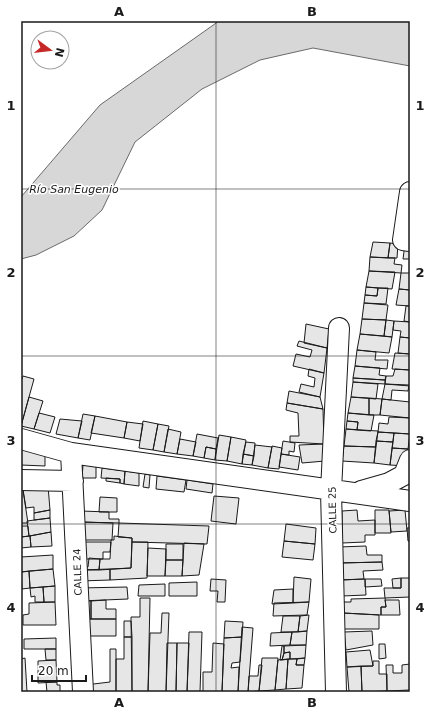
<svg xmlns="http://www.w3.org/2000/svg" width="431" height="713" viewBox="0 0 431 713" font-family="'DejaVu Sans',sans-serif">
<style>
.water{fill:#d7d7d7;stroke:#6a6a6a}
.building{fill:#e6e6e6;stroke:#1a1a1a}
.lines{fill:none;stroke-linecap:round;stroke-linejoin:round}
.minor-casing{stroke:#1a1a1a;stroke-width:22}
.minor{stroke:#fff;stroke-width:20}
.grid{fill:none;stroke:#1a1a1a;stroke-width:1;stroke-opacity:0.55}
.labels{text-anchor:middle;stroke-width:3;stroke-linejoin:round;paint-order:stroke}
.street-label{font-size:10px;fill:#1a1a1a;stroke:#fff}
.water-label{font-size:11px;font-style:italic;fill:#1a1a1a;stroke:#fff}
.neatline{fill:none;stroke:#1a1a1a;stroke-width:1.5}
.grid-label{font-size:13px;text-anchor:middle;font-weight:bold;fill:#1a1a1a}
</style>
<rect width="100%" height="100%" fill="#fff"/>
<path class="water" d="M219 21H410V66L313 48 260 60 202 89 135 142 102 210 74 236 36 255 21 259V197L100 105Z"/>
<path class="building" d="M373 242 390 243 388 258 370 257Z
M390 243 398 244 397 258H388Z
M405 244H410V259H403Z
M370 257 395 258 394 264 402 265 401 273 369 271Z
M369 271 395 272 392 289 366 287Z
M401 273H410V290L399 289Z
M366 287 378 288 377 296 365 295Z
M378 288H388L386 304 364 303 365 295 377 296Z
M399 289 410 290V306L396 305Z
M364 303 388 305 386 320 362 319Z
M406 306H410V322L404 321Z
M362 319 386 320 384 336 360 334Z
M386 320 394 321 392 337 384 336Z
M394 321 410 322V338L400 337 401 331 393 330Z
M306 324 329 329 327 348 304 343Z
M360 334 392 337 389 353 357 350Z
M400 337 410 338V354L398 353Z
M299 341 327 348 324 373 293 366 296 354 310 357 312 350 297 346Z
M357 350 376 352 375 360H388L387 369 355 366Z
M395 353 410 354V370L392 369Z
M355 366 380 368 379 375 386 376 385 380 353 378Z
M309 369 324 373 320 397 299 392 301 384 314 387 315 378 308 376Z
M395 369 410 370V386L385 384 386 376H393Z
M23 376 34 379 21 426V381Z
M353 378 385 380V384L353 382Z
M353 382 378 384 376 399 351 397Z
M385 384 409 385 408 391 392 390 391 400 382 399Z
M289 391 320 397 323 409 287 403Z
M29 397 43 401 34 429 21 426Z
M351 397 369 398V415L348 413Z
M369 398 382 399 380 415H369Z
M382 399 410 402V418L380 415Z
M287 403 323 409 324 444 290 442V436H299L298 413 286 410Z
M39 413 55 417 50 433 34 429Z
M348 413 374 415 371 431 357 430 358 422 347 421Z
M83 414 95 416 90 440 78 438Z
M95 416 127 422 124 438 91 433Z
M389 417 410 418V434L378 432 379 423 388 424Z
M60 419 82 421 78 438 56 434Z
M143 421 158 424 153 450 139 448Z
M347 421 358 422 357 430 346 429Z
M127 422 143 424 140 441 124 438Z
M158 424 169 426 164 452 153 450Z
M168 429 181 432 177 454 164 452Z
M346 429 378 431 376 447 344 446Z
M378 432 394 433 393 442 376 441Z
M394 433 410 434 408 449 392 448Z
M197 434 218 438 216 449 206 447 204 458 193 456Z
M219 435 231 437 227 461 215 460Z
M231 437 246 440 242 464 227 461Z
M180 439 196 442 193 456 177 454Z
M283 441 295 443 294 452 289 451V455L281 454Z
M376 441 393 442 390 465 374 463Z
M246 442 255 443 254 456 243 454Z
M324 444 325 461 302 463 299 445Z
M255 445 272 447 268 468 252 465Z
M21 446 45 448V466L21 465Z
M272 446 282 448 279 469 268 468Z
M344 446 376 447 374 463 342 461Z
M206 447 216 449 215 460 204 458Z
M392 448 408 449 406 466 390 465Z
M243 454 254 456 252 465 242 464Z
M281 454 300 457 298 470 279 467Z
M83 465H96V478H82Z
M102 468 125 471 124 484 120 483V479L101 478Z
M125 471 139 473V486L124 484Z
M145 474 150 475 149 488 143 487Z
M157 476 186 480 184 492 156 489Z
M106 478 120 479V483L106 481Z
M187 480 213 484 212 493 186 489Z
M48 486 50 510 34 513V507L26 508 23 490Z
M21 490H23L28 523H21Z
M214 496 239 498 236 524 211 521Z
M100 497 117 498V512H99Z
M50 510V518L34 520V513Z
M357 510 358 521 375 520V535H365V542L342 543V511Z
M375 510H389L391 533H375Z
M405 510 407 531 391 532 389 511Z
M81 511 109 512V519H119V523L81 522Z
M50 518 51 532 29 536 27 521Z
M81 522 113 523 112 540H81Z
M119 523 209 526 207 544 132 542V538L118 537Z
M286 524 316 528 315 544 284 541Z
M21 526H28L29 536 21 537Z
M407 528H410V542L408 541Z
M51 532 52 546 31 547 30 536Z
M30 536 31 547 21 548V537Z
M114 536 132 538 131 568 99 570 100 559H110L111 540H114Z
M284 541 315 544 313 560 282 557Z
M81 542H111L110 552H103V559H80Z
M132 542H148L147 578 110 580V569L131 568Z
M184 543 204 544 199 575 182 576Z
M166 544H183V560H166Z
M366 546 367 555H382V562L339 563 338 547Z
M148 548 166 549 165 576H147Z
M53 555V569L21 572V557Z
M89 558 100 559 99 570H80V567H88Z
M166 560H183L182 576H165Z
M382 562 383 570 363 571 364 579 340 580 339 563Z
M53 569 55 586 30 588 29 571Z
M110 569V580L80 581V570Z
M29 571 30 588 22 589 21 572Z
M294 577 311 579 309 602 293 603Z
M401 578V588H393L392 579Z
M401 578H410V597L385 598 384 588H401Z
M211 579 226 580 225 602H217L218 591H210Z
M365 579H381L382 586 365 587Z
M365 579 366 595 342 596 340 580Z
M197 582V596H169V583Z
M165 584V596H138L139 585Z
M55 586V602H44L43 587Z
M43 587 44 602H35V596L31 597 30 588Z
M127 587 128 599 80 601 79 588Z
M293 589V603L272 604 274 590Z
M140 598H150L148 692H132L131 617H140Z
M385 598 386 607H381V615L343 613 342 602H351V599Z
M106 600V609H116V619H91V601Z
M385 600H399L400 615H381V607H386Z
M80 601H91V619H80Z
M55 602 56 625H23V615L29 614V603Z
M309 602 307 615 273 616 274 603Z
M162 613H169L166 692H148L150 633H161Z
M343 613 379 615V629H344Z
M309 615 307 631 298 632 300 616Z
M283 616H300L298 632H281Z
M80 619H116V636H84Z
M124 621H131L132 637H124Z
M225 621 243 622 242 637 224 638Z
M242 627 253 628 248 692H238Z
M307 631 306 645H290L292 632Z
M372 631 373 645 346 650 344 632Z
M189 632H202L200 692H187Z
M292 632 290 645 270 646 271 633Z
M124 637H132V692H116V659H124Z
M242 637 240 662 232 663 231 668 239 667 238 692H222L224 638Z
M56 638V649H24V639Z
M167 643H177L176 692H166Z
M177 643H189L187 692H176Z
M213 643 224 644 222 692H203V672H212Z
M379 644H385L386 658 379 659Z
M306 645 305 658 290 659V652L284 653V646Z
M282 646H284V653L282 660H280Z
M45 649H56V660H46Z
M110 649H116V692H86L85 685 110 682Z
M370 650 373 666 347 667 346 652Z
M290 652V659L282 660 284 653Z
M25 658 27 692H21V659Z
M262 658H278L275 690 259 691Z
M305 658 304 665H296L297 659Z
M288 659 286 689 275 690 278 660Z
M288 659H297L296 665H304L302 688 286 689Z
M56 660 57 682 38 683V661Z
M373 661H379V674H387V691L362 692 361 666H373Z
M410 664V690L387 691 386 665H393V673H402V665Z
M259 665H262L259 691 248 692 249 676H258Z
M361 666 362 692H349L347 667Z
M46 682H57V685H60V692H47Z"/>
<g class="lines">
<g class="minor-casing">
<path id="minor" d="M410 192 403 240 410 241
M21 439 71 453 410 501
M71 453 83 692
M21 480 73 481
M361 491 389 483 404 475 410 460
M336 692 331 491 339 328"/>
</g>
<use href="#minor" class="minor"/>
</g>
<path class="grid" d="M216 21V692M21 189H410M21 356H410M21 524H410"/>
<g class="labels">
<g class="street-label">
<text transform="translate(332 510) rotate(-91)" y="4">CALLE 25</text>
<text transform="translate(77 572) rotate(-92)" y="4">CALLE 24</text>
</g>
<g class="water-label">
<text x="74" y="193">Río San Eugenio</text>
</g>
</g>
<rect width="431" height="713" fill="none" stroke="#ffffff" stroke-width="44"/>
<g transform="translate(50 50) rotate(105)"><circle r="19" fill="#ffffff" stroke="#a3a3a3"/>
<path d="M0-3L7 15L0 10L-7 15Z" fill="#c62828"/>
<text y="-6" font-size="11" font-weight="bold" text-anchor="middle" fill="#1a1a1a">N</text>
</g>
<path d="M32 675v6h54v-6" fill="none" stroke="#1a1a1a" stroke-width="2"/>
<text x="38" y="675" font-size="12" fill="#1a1a1a" stroke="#ffffff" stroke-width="3" paint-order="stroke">20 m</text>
<rect x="22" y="22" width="387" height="669" class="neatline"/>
<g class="grid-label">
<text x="119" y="16">A</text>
<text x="312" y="16">B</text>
<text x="11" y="110">1</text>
<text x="420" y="110">1</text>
<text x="11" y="277">2</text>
<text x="420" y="277">2</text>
<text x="11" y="445">3</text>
<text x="420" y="445">3</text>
<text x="11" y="612">4</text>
<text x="420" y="612">4</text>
<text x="119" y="707">A</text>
<text x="312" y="707">B</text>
</g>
</svg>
